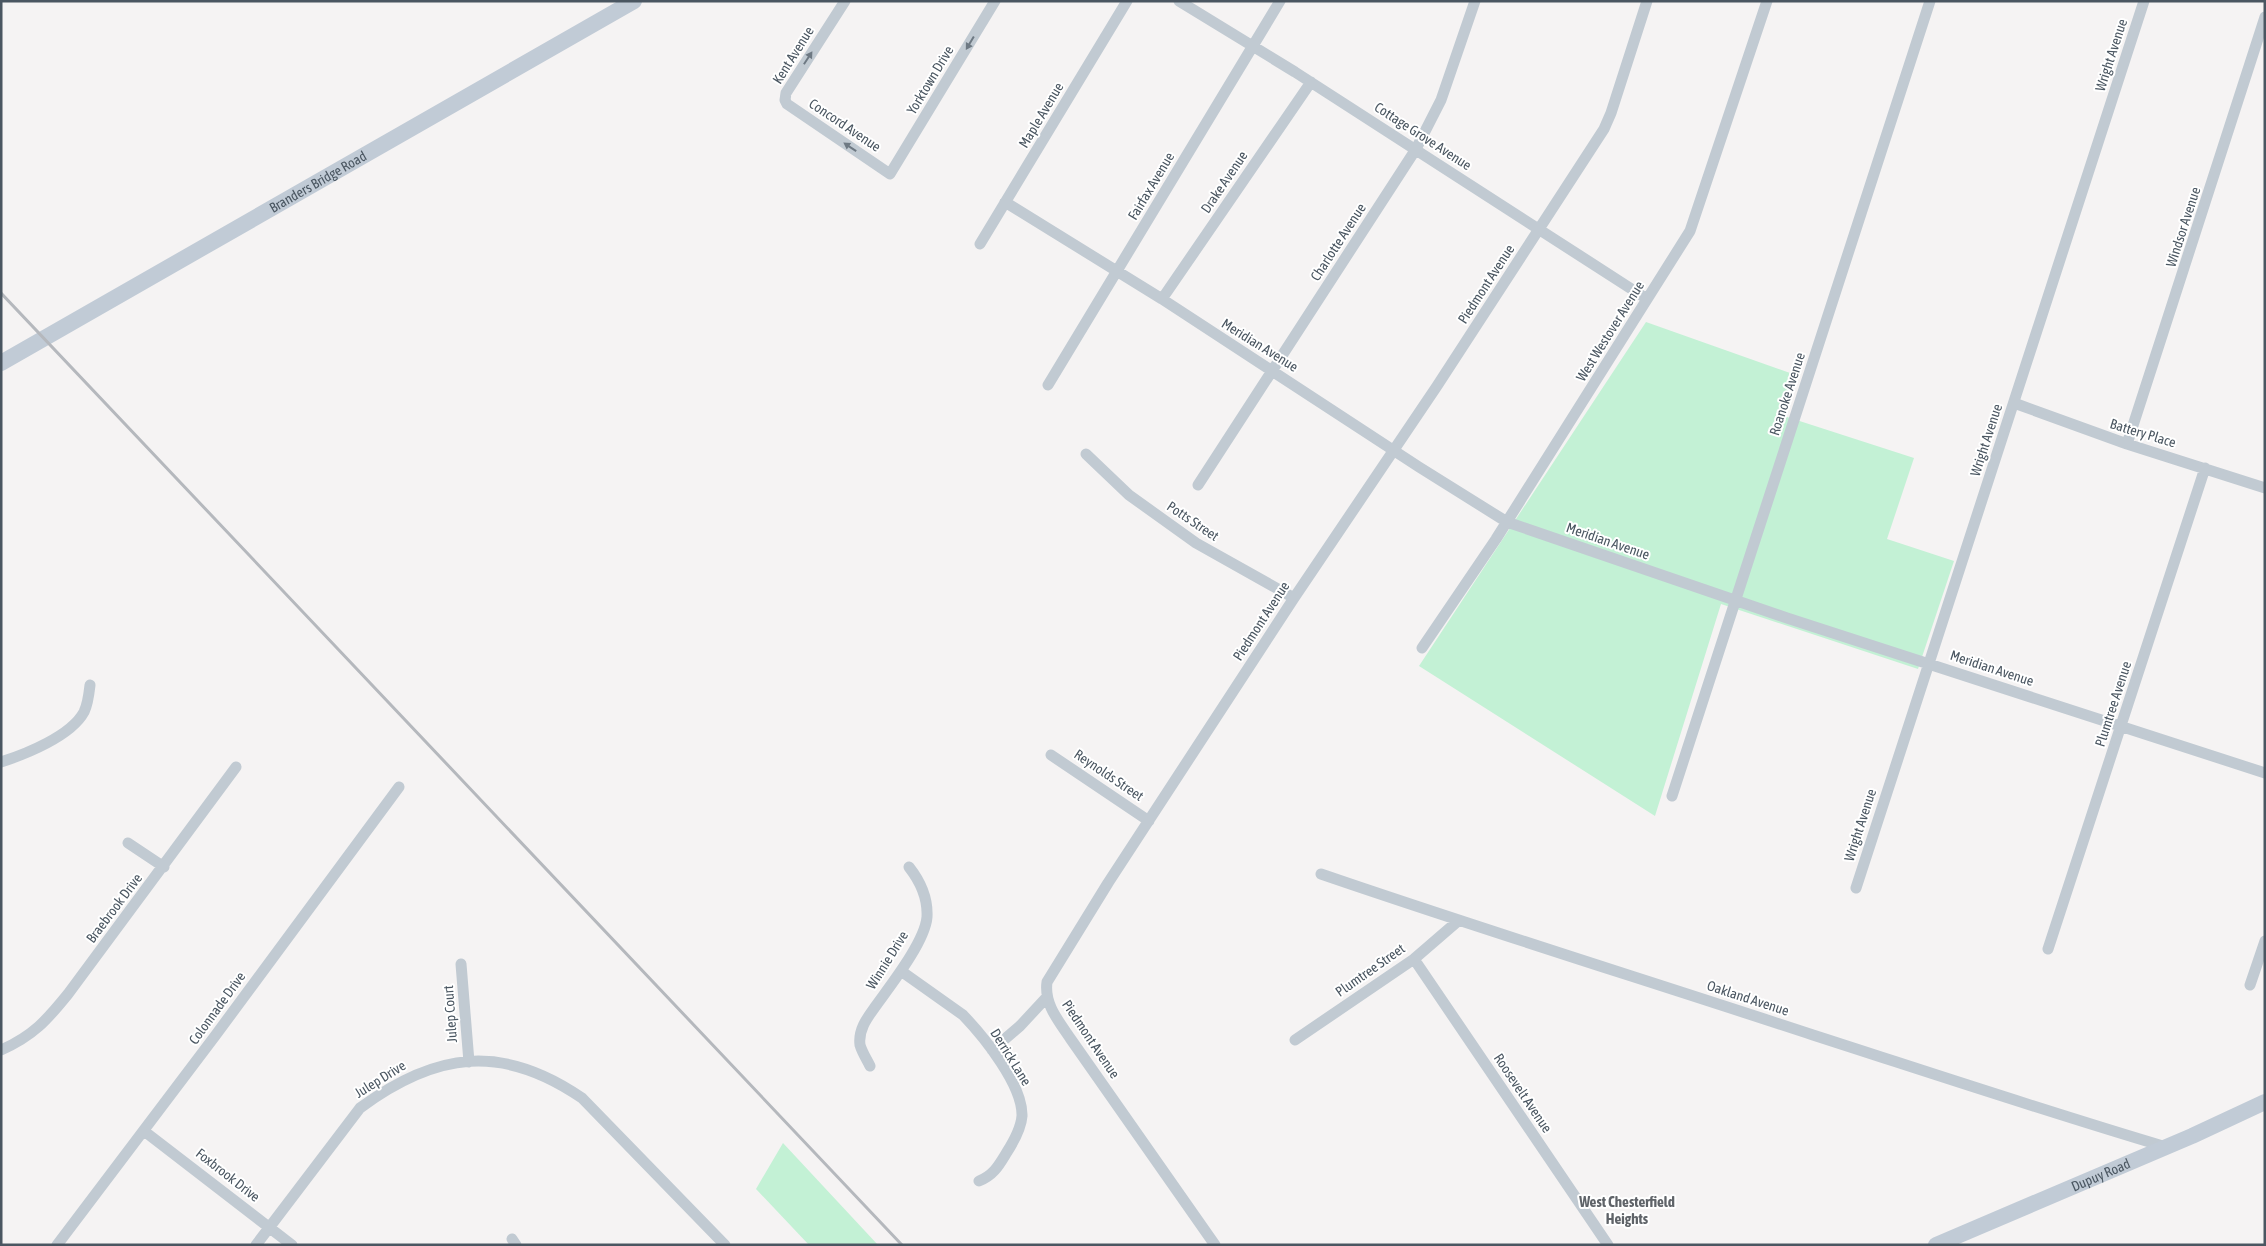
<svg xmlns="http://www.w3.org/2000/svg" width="2266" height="1246" viewBox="0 0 2266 1246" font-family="'Asap Condensed',sans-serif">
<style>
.green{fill:#c3f1d5}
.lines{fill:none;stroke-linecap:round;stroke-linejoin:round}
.street{stroke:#c1cad2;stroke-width:11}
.secondary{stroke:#c1cbd6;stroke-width:16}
.rail{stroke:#b5b8bd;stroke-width:3}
.oneway{fill:#6e7983}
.labels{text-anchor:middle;stroke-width:4;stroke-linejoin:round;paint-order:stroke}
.street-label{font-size:14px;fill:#4a5661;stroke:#fff}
.neighbourhood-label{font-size:15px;font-weight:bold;fill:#5f6368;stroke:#fff}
</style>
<rect width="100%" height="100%" fill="#f5f3f3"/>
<path class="green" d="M1646 322 1793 374 1781 415 1914 458 1887 539 1954 561 1918 669 1721 604 1655 816 1419 666Z
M783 1143 878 1245H809L756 1189Z"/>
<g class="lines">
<path class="street" d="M845 1 786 93 785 100 787 104 890 174 995 1
M1179 1 1295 72 1647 299
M1005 202 1162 299 1419 467 1507 522 1787 618 2265 773
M980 244 1127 1
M1162 299 1311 82
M1048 385 1280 1
M2014 403 2127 444 2265 488
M2127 444 2265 17
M1086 454 1129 495 1196 543 1294 598
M1198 485 1416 149 1441 100 1475 1
M1422 648 1496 539 1690 231 1767 1
M1051 755 1149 821
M1 762C26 754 71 736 84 712 88 704 89 694 90 685
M1672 796 1930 1
M128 843 164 867
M1321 874C1484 930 1649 981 1813 1035 1931 1073 2048 1112 2166 1147
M1856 888 2144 1
M2048 949 2205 468
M1414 959 1608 1245
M461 964 469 1062
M901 971 963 1015C984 1037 1023 1085 1022 1116 1021 1129 1014 1141 1007 1152 999 1165 994 1175 979 1181
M2250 985 2265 941
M1295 1040 1414 959 1458 921
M1 1050C33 1036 47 1020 68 994L236 767
M992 1050 1020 1026 1046 998
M870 1066C867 1060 862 1052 860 1045 858 1030 867 1018 875 1007 890 986 925 942 927 917 928 898 920 881 909 867
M144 1131 292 1245
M512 1239 516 1245
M57 1245 215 1036 399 787
M256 1245 360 1108C436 1052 502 1043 582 1098L725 1245
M1215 1245 1070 1038C1058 1020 1044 1004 1047 982L1108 883 1294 598 1437 386 1604 129 1611 113 1647 1"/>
<g class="secondary">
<path id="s1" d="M1 363 634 1"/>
<path id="s2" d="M1936 1245 2192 1136 2265 1102"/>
</g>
<path class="rail" d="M1 293 902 1245"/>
</g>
<defs><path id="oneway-solid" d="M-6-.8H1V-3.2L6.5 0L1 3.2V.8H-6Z" transform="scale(1.25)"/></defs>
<g class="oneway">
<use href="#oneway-solid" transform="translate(970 43) rotate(121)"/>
<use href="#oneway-solid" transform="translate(808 58) rotate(-57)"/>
<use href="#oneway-solid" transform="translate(850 147) rotate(-146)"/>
</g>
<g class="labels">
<g class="street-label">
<text transform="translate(793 55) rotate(-58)" y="5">Kent Avenue</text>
<text transform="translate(2111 55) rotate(-72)" y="5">Wright Avenue</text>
<text transform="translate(930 80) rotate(-59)" y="5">Yorktown Drive</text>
<text transform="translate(1041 115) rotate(-59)" y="5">Maple Avenue</text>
<text transform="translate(845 125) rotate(34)" y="5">Concord Avenue</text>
<text transform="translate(1423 136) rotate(33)" y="5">Cottage Grove Avenue</text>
<text dy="5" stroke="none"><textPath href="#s1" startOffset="365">Branders Bridge Road</textPath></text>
<text transform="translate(1224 182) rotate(-56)" y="5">Drake Avenue</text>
<text transform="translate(1151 186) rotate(-59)" y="5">Fairfax Avenue</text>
<text transform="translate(2183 227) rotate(-72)" y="5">Windsor Avenue</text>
<text transform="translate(1338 242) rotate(-57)" y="5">Charlotte Avenue</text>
<text transform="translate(1486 284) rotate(-57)" y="5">Piedmont Avenue</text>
<text transform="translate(1610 331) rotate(-58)" y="5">West Westover Avenue</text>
<text transform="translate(1260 345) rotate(32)" y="5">Meridian Avenue</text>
<text transform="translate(1787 394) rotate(-72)" y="5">Roanoke Avenue</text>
<text transform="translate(2143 433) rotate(17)" y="5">Battery Place</text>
<text transform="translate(1986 440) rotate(-72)" y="5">Wright Avenue</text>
<text transform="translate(1193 521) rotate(34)" y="5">Potts Street</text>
<text transform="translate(1608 541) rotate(19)" y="5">Meridian Avenue</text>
<text transform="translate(1261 621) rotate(-57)" y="5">Piedmont Avenue</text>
<text transform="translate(1992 668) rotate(18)" y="5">Meridian Avenue</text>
<text transform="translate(2113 704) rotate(-72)" y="5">Plumtree Avenue</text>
<text transform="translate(1109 775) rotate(34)" y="5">Reynolds Street</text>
<text transform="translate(1860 825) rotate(-72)" y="5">Wright Avenue</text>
<text transform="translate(114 908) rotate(-53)" y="5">Braebrook Drive</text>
<text transform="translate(887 960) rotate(-58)" y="5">Winnie Drive</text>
<text transform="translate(1370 970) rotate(-35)" y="5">Plumtree Street</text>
<text transform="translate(1748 998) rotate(18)" y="5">Oakland Avenue</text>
<text transform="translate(217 1008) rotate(-54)" y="5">Colonnade Drive</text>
<text transform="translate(450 1014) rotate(-94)" y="5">Julep Court</text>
<text transform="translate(1091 1039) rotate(56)" y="5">Piedmont Avenue</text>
<text transform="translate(1011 1057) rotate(58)" y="5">Derrick Lane</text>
<text transform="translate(380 1079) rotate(-32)" y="5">Julep Drive</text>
<text transform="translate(1523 1093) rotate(56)" y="5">Roosevelt Avenue</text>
<text transform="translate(228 1175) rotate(38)" y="5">Foxbrook Drive</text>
<text dy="5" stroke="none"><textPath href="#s2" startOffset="179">Dupuy Road</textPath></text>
</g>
<g class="neighbourhood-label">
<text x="1627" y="1207">West Chesterfield<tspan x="1627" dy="17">Heights</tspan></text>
</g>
</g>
<rect width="2266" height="1246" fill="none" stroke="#4a5661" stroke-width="5"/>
</svg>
